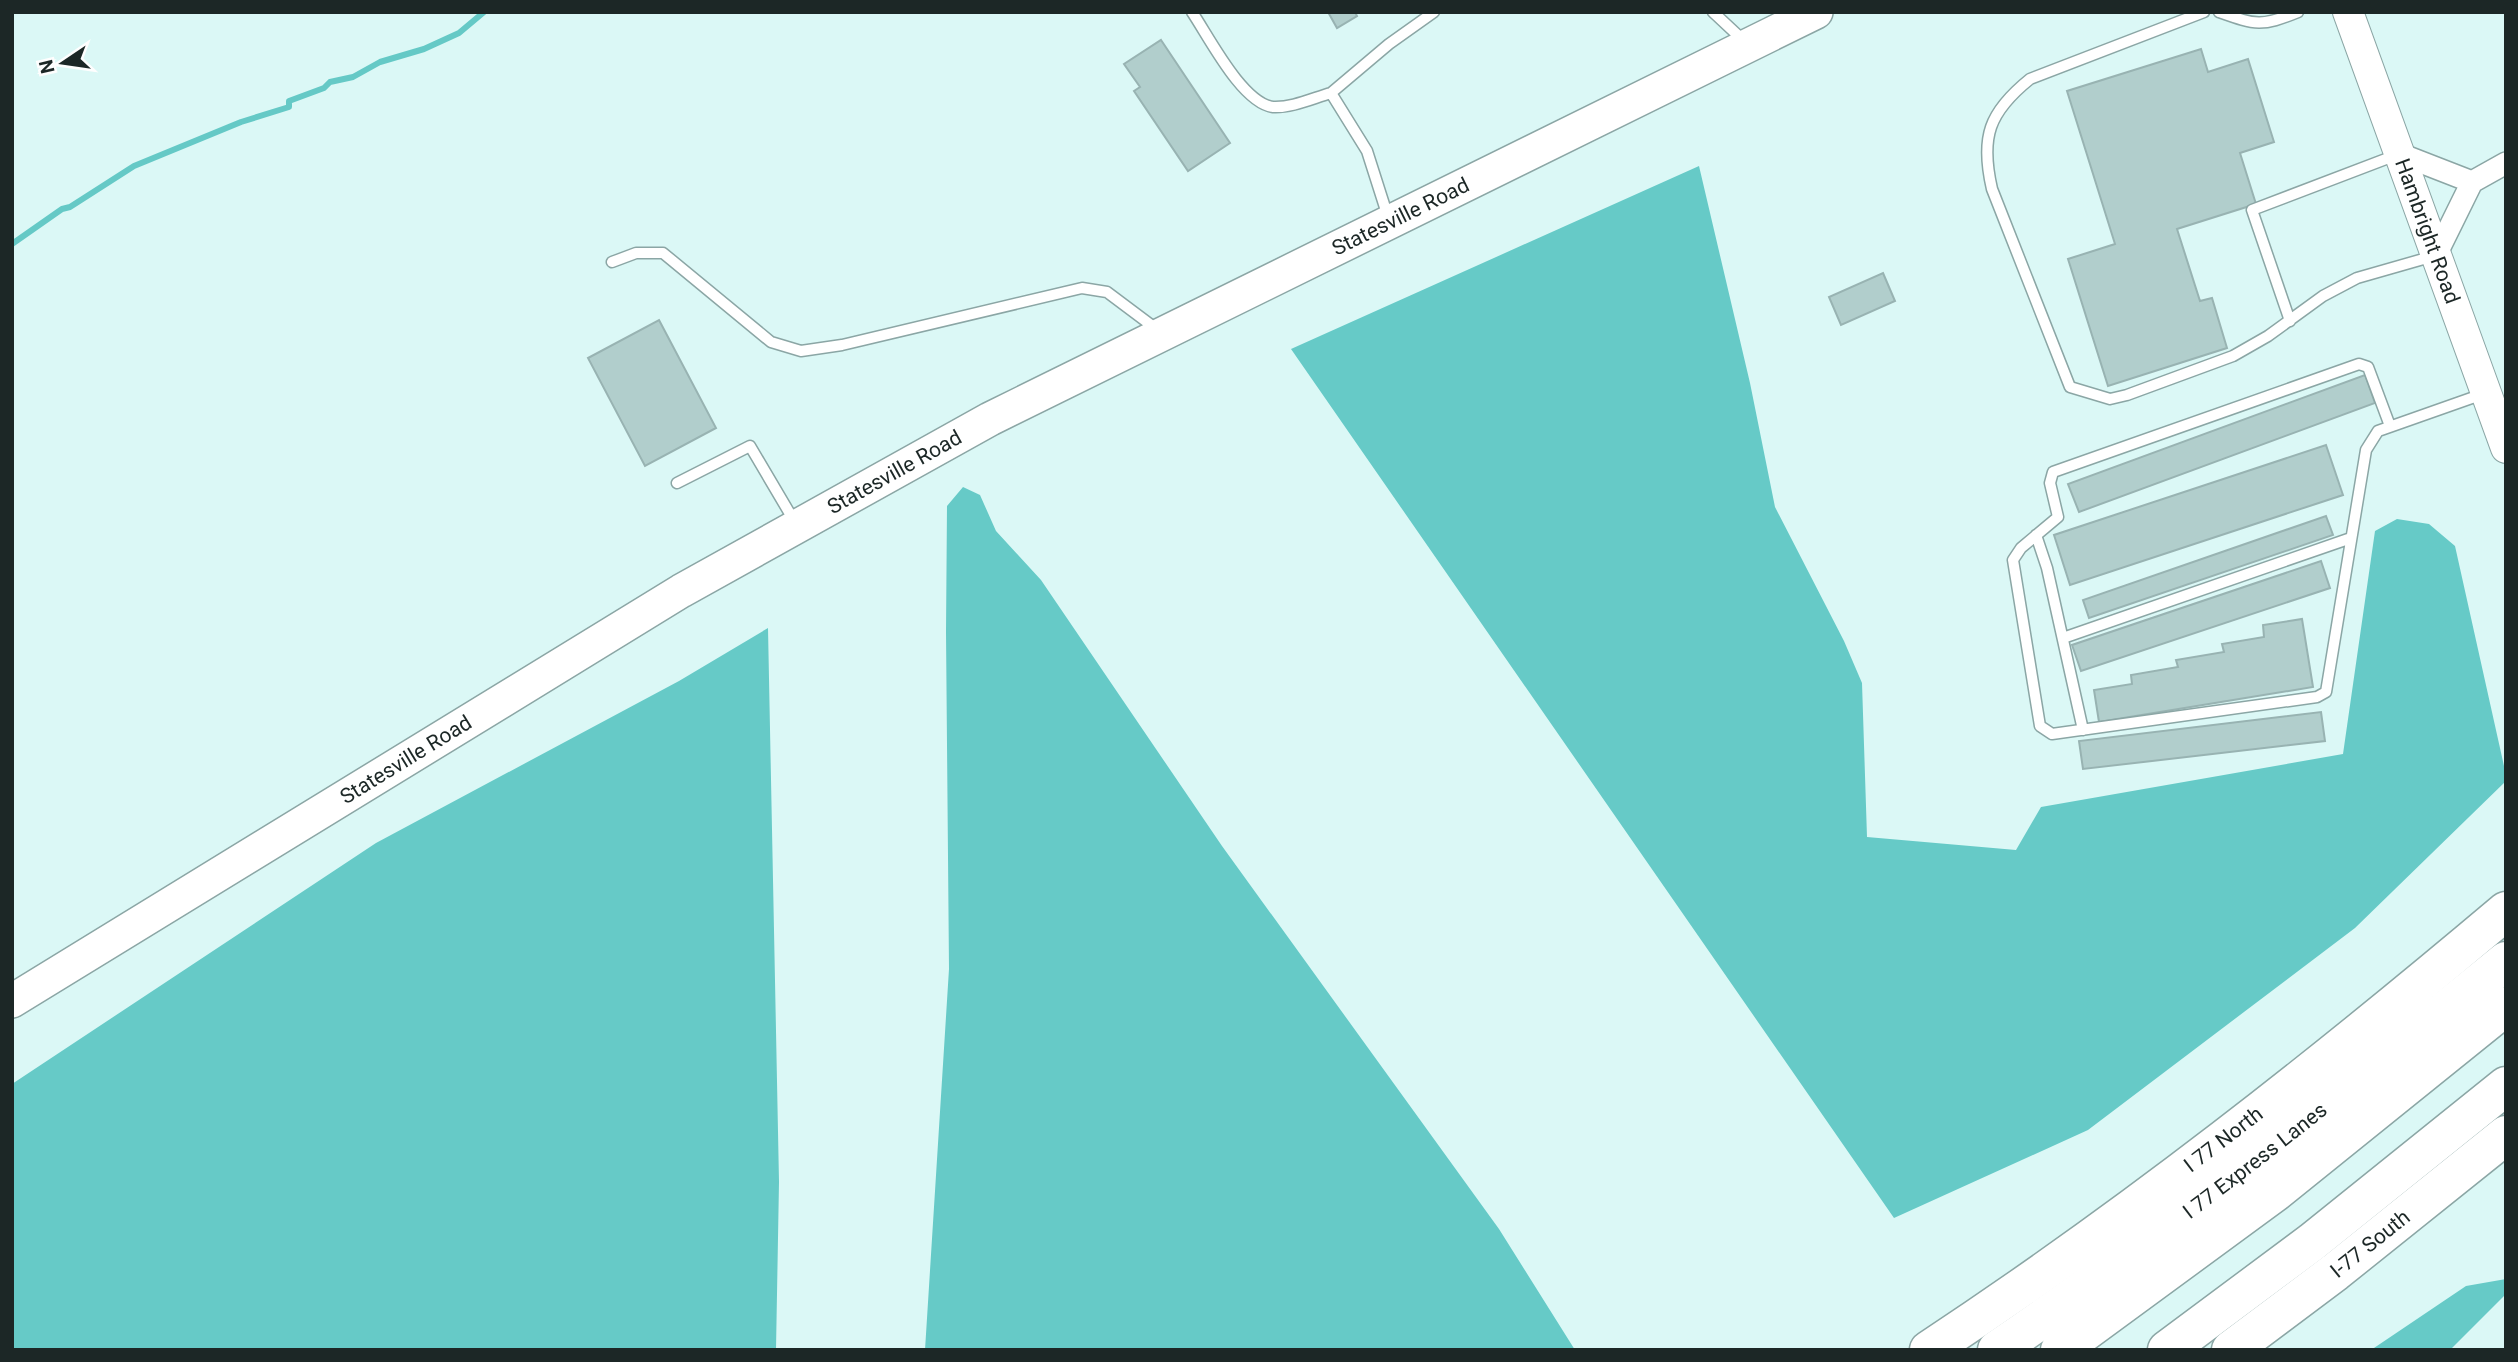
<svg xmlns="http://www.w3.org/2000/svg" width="2518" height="1362" viewBox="0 0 2518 1362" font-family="Roboto,sans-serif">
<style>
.forest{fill:#66cac7}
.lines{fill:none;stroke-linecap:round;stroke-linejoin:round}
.stream{stroke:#65c9c6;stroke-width:6}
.building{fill:#b1cecc;stroke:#98b3b2;stroke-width:2}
.lane-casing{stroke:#8ba6a5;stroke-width:13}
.street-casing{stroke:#8ba6a5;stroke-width:24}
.secondary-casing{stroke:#8ba6a5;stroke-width:32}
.primary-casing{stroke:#8ba6a5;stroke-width:36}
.highway-casing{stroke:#8ba6a5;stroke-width:41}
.lane{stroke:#fff;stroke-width:10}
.street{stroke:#fff;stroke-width:21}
.secondary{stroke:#fff;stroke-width:30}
.primary{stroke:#fff;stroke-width:33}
.highway{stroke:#fff;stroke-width:38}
.labels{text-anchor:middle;stroke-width:7;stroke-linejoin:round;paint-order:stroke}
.street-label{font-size:21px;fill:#1c2726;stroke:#fefefe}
</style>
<rect width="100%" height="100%" fill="#dbf8f6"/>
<path class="forest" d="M1699 166 1750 383 1775 507 1844 641 1862 683 1867 837 2016 850 2041 807 2343 754 2375 531 2397 519 2429 524 2455 546 2506 775V781L2355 928 2088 1130 1894 1218 1291 349Z
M963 487 980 495 996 531 1041 580 1222 846 1499 1229 1575 1350H925L949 969 946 632 947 506Z
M768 628 779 1182 776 1350H12V1084L376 843 679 681Z
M2506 1279V1294L2450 1350H2371L2466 1286Z"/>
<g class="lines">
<path class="stream" d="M12 244 62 209 70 207 134 166 241 122 289 107V101L324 88 330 82 353 77 380 62 424 49 459 33 484 12"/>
</g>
<path class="building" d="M1328 12H1355L1357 16 1337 28Z
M1161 40 1230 143 1188 171 1134 91 1140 87 1124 64Z
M2201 49 2208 72 2248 59 2274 142 2240 153 2256 204 2177 229 2200 301 2212 298 2227 348 2108 386 2068 259 2115 244 2067 91Z
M1883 273 1895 301 1841 325 1829 297Z
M659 320 716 428 645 466 588 358Z
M2365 375 2375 403 2079 512 2068 484Z
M2326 445 2343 495 2070 585 2054 535Z
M2326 516 2333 535 2089 618 2083 600Z
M2321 561 2330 588 2081 671 2072 645Z
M2302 619 2313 687 2099 722 2094 690 2132 684 2131 675 2178 667 2176 660 2224 652 2222 644 2264 637 2263 625Z
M2321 712 2325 741 2083 769 2079 741Z"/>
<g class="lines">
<g class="lane-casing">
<path id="lane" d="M1192 12C1209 37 1242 103 1273 107 1292 108 1313 98 1331 93
M1713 12 1744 41
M2204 12 2030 79C1989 112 1980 137 1992 189L2070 387 2110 399 2127 395 2233 356 2268 336 2323 296 2357 278 2434 256
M2219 12C2256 25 2261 27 2298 12
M1389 220 1367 151 1331 93 1389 44 1434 12
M612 262 636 253H663L771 342 801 351 842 345 1082 288 1107 292 1159 331
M2290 321 2252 210 2399 154
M2390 426 2368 367 2359 364 2053 472 2050 483 2058 517 2021 548 2013 560 2040 726 2052 734 2317 697 2326 692 2366 450 2378 431 2483 394
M677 483 750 446 796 524
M2036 535 2047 568 2083 730
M2063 638 2351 538"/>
</g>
<g class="street-casing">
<path id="street" d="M2400 154 2472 182
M2436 255 2472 182 2506 163"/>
</g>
<g class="secondary-casing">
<g id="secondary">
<path id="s1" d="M2348 12 2506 448"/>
</g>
</g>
<g class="primary-casing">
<g id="primary">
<path id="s2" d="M12 1001 681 591 990 419 1816 12"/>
</g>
</g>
<g class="highway-casing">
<g id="highway">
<path id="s3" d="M1929 1350C2131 1217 2321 1067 2506 911"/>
<path id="s4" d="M1997 1350C2174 1229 2340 1096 2506 961"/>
<path d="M2060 1350 2274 1193 2506 1006"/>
<path d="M2167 1350 2312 1242 2506 1086"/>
<path id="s5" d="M2231 1350 2335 1272 2506 1135"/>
</g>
</g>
<use href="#lane" class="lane"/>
<use href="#street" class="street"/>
<use href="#secondary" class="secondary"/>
<use href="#primary" class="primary"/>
<use href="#highway" class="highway"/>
</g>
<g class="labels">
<g class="street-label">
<text dy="7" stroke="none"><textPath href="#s2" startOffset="1596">Statesville Road</textPath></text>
<text dy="7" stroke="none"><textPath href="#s1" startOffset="233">Hambright Road</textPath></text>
<text dy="7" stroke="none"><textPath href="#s2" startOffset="1029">Statesville Road</textPath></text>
<text dy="7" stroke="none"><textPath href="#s2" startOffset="462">Statesville Road</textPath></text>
<text dy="7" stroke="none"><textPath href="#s3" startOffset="362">I 77 North</textPath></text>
<text dy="7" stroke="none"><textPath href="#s4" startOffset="320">I 77 Express Lanes</textPath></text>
<text dy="7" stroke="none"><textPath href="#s5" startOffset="175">I-77 South</textPath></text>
</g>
</g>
<rect width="2518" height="1362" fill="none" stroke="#1c2726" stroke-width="28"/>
<g transform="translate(63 63) rotate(257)" stroke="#fefefe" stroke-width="5" paint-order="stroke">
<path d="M0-5L12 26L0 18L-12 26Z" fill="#1c2726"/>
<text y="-10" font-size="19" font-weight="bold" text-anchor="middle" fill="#1c2726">N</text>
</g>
</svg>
